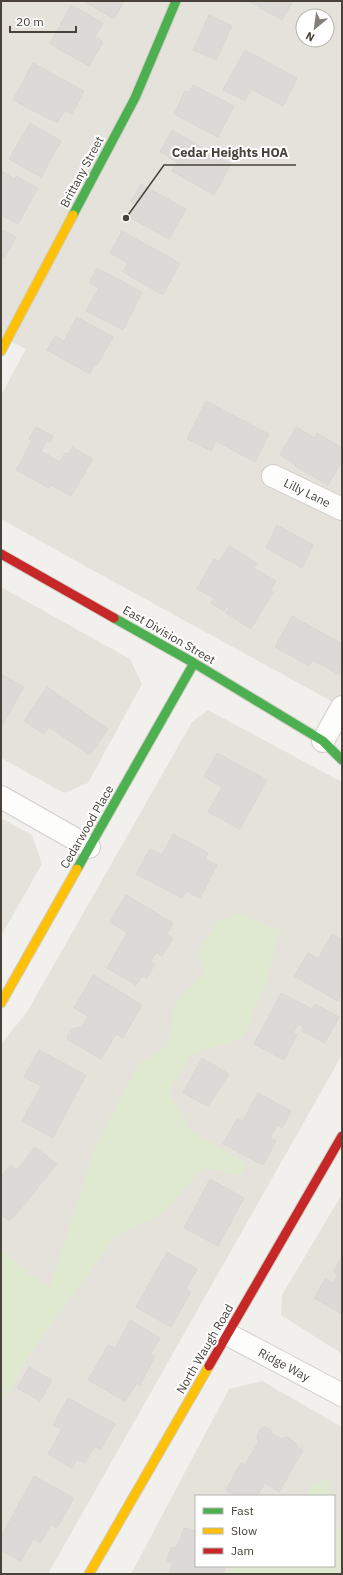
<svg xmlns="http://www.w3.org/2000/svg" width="343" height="1575" viewBox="0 0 343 1575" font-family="'IBM Plex Sans',sans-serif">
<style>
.residential{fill:#e5e2dc;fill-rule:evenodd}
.green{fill:#dfe9d0}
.building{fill:#dcd9d6;stroke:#dad7d3}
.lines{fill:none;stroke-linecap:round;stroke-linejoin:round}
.street-casing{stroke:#d0cecb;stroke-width:24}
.fast-casing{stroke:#d0cdc5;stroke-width:11}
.slow-casing{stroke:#d0cdc5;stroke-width:11}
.jam-casing{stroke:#d0cdc5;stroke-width:11}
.street{stroke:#fdfdfc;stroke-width:22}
.fast{stroke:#4caf50;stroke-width:9}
.slow{stroke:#ffc107;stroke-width:9}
.jam{stroke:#c62828;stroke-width:9}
.labels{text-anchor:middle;stroke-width:4;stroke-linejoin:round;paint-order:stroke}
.street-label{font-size:12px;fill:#48423a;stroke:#fff}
.leader{fill:none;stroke:#48423a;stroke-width:1.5}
.callout-dot{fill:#48423a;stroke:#fff;stroke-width:1.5}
.callout-label{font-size:13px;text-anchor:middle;font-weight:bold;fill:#48423a;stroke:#fff;stroke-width:4;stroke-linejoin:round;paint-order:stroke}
</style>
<rect width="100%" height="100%" fill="#f2f0ed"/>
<path class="residential" d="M1 1H342V707L85 566 1 519V395L26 349 1 336ZM303 16H327V40H303Z
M1 587 130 659 142 684 88 783 64 793 1 758Z
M208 710 342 782V1055L48 1574H1V1044L27 1012 192 722Z
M1 818 32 835 42 864 1 936Z
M342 1194V1354L281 1315 282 1295Z
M262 1381 342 1427V1574H131L229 1389ZM196 1496H334V1566H196Z"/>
<path class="green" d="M241 914 280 931 265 986 243 1037 231 1043 191 1054 169 1092 189 1129 247 1164 241 1175 203 1168 161 1215 116 1236 35 1347 1 1406V1248L29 1274 50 1287 96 1144 139 1064 168 1045 175 1003 204 973 199 952 218 920Z
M329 1478V1496H306L310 1486Z
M334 1525 342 1528V1574H222L236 1566H334Z"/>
<path class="building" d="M84 1H124L114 19Z
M248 1H293L282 20Z
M71 5 103 23 95 37 103 42 89 66 50 44Z
M209 15 232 26 216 60 193 50Z
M245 50 297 78 283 106 251 89 245 101 223 90Z
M33 63 84 91 72 114 65 110 57 123 13 100Z
M193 85 234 106 218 137 174 114 185 91 189 93Z
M30 123 61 141 41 177 9 159Z
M172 130 231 164 214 195 172 171 177 162 160 152Z
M1 171 15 179 16 176 38 188 18 224 1 215Z
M141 184 186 209 169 239 129 217 136 205 131 202Z
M1 229 16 237 4 259 1 258Z
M122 231 180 263 163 295 123 272 128 263 110 253Z
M97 268 142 292 123 330 86 311 99 288 89 283Z
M77 317 113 337 97 365 95 364 90 374 47 350 55 336 64 341Z
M206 401 269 434 255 462 216 441 211 451 187 439Z
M36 427 53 436 50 442 47 440 41 451 60 462 65 453 68 454 72 447 93 459 71 496 51 485 49 488 16 470 32 441 29 439Z
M296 427 315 438 317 433 342 448V461L328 485 295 466 296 465 280 455Z
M277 525 313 545 302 568 266 548Z
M229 546 257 563 254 568 276 581 271 590 273 592 251 629 226 613 229 608 227 606 224 611 211 603 214 598 197 589 214 559 219 562Z
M292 616 342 644V667L338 674 313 660 309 666 275 647Z
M1 674 24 687 1 727Z
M47 687 108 729 90 755 49 727 44 734 24 721Z
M217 753 267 780 240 829 208 812 222 787 204 777Z
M173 834 208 853 205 859 217 865 200 898 186 891 182 898 136 874 150 849 162 855Z
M126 895 173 923 167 934 173 938 162 956 156 952 151 961 155 964 146 979 142 976 136 985 107 968 127 933 110 922Z
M332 934 342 940V994L338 1001 294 976 308 953 318 959Z
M93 975 142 1005 123 1038 116 1034 101 1059 68 1040 67 1036 71 1029 81 1027 88 1016 74 1008Z
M281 993 312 1009 315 1004 339 1017 325 1043 301 1031 304 1027 298 1024 293 1033 297 1035 284 1060 254 1044Z
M39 1050 86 1075 53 1138 22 1121 41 1086 24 1077Z
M202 1058 229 1074 208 1106 183 1093Z
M258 1093 291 1111 282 1128 277 1125 270 1138 276 1141 263 1165 223 1144 237 1119 242 1122Z
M35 1147 57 1164 13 1218 12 1217 9 1221 1 1214V1176L11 1165 17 1170Z
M210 1179 244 1198 218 1246 184 1228Z
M167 1252 197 1269 186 1289 191 1292 171 1327 136 1307Z
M342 1257V1314L314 1298 325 1279 333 1283 338 1274 333 1272Z
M130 1320 160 1338 151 1354 155 1356 140 1385 137 1383 125 1401 88 1380 108 1345 115 1349Z
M29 1367 52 1380 40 1401 17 1388Z
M68 1398 115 1424 101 1449 94 1446 85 1463 77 1459 72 1468 48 1454 62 1429 53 1425Z
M266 1427 271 1430 272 1434 282 1439 287 1437 296 1443 297 1447 303 1450 279 1492 265 1483 257 1496H237L226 1490 241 1463 245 1465 258 1442 257 1436 261 1428Z
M34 1476 74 1498 57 1528 51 1524 41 1543 33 1539 21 1561 1 1550V1537Z
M184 1528 196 1531V1566L225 1567 223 1574H170L172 1563 167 1561 171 1548 177 1547Z"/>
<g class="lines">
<g class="street-casing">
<path id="street" d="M273 476 342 509
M323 741 342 707
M1 797 89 847
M227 1334 342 1395"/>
</g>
<g class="fast-casing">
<path id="fast" d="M73 215 135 98 176 1
M114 618 194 663 323 741 342 760
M77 869 194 663"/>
</g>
<g class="slow-casing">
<path id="slow" d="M1 351 73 215
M1 1003 77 869
M89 1574 209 1366"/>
</g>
<g class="jam-casing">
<path id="jam" d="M1 554 114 618
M209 1366 342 1136"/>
</g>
<use href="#street" class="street"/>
<use href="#fast" class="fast"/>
<use href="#slow" class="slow"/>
<use href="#jam" class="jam"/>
</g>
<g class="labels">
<g class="street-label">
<text transform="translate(82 172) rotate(-62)" y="4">Brittany Street</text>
<text transform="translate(307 493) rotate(26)" y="4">Lilly Lane</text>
<text transform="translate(169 635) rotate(30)" y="4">East Division Street</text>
<text transform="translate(87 827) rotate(-60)" y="4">Cedarwood Place</text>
<text transform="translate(205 1349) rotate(-60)" y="4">North Waugh Road</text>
<text transform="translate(284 1365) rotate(28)" y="4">Ridge Way</text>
</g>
</g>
<path class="leader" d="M126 218L164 165H296"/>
<circle class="callout-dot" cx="126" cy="218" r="4"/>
<g class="callout-label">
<text x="230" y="157">Cedar Heights HOA</text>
</g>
<rect width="343" height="1575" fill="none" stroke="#48423a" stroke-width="4"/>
<rect x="195" y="1495" width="140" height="72" fill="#ffffff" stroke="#b6b3b0"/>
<rect x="203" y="1508" width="20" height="6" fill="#4caf50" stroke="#b6b3b0"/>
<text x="231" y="1515" font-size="12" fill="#48423a">Fast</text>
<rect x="203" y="1528" width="20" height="6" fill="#ffc107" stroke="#b6b3b0"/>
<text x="231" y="1535" font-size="12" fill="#48423a">Slow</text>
<rect x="203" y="1548" width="20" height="6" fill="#c62828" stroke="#b6b3b0"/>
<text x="231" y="1555" font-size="12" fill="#48423a">Jam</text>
<g transform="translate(315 28) rotate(209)"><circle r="19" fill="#ffffff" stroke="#b6b3b0"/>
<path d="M0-3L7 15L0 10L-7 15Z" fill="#847f79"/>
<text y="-6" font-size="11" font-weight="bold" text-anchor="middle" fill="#48423a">N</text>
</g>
<path d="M10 26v6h66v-6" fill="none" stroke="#48423a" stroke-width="2"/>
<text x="16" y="26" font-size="12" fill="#48423a" stroke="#ffffff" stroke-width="3" paint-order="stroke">20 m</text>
</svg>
